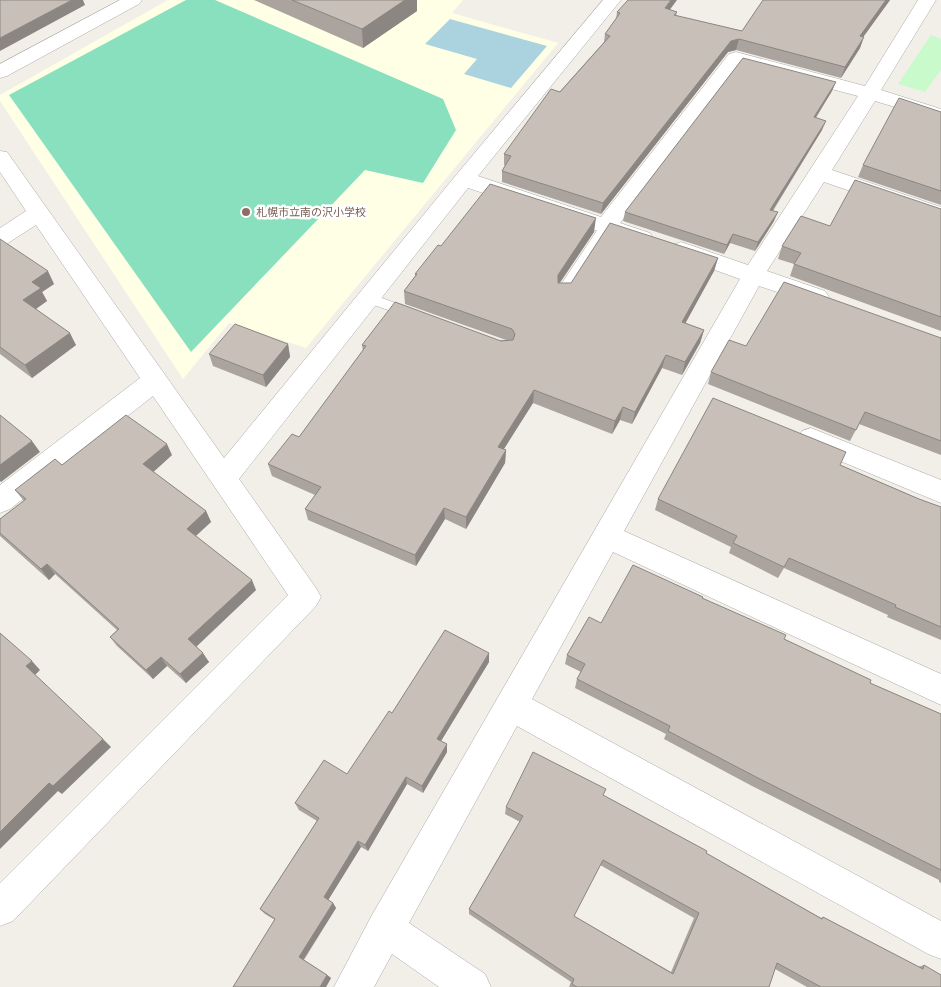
<svg xmlns="http://www.w3.org/2000/svg" width="941" height="987" viewBox="0 0 941 987" font-family="'Public Sans','Noto Sans JP',sans-serif">
<style>
.education{fill:#ffffe5}
.park{fill:#c8facc}
.pitch{fill:#88e0be}
.water{fill:#aad3df}
.lines{fill:none;stroke-linecap:round;stroke-linejoin:round}
.lane-casing{stroke:#a9a9a9;stroke-width:1}
.street-casing{stroke:#a9a9a9;stroke-width:1}
.lane{fill:#fff;fill-rule:evenodd}
.street{fill:#fff;fill-rule:evenodd}
.wall{fill:#aba49e;fill-rule:evenodd}
.shaded-wall{fill:#8b8681}
.building{fill:#c7bfb8;stroke:#8b8681;fill-rule:evenodd}
.education-dot{fill:#8d6e63;stroke:#fff;stroke-width:2}
.labels{text-anchor:middle;stroke-width:5;stroke-linejoin:round;paint-order:stroke}
.far-education-label{font-size:11px;fill:#785e54;stroke:#fff;text-anchor:start}
</style>
<rect width="100%" height="100%" fill="#f2efe9"/>
<path class="education" d="M168 0H463L452 13 558 43 306 348 229 323 183 379 0 101V95Z"/>
<path class="park" d="M931 35 941 39V70L925 92 898 84Z"/>
<path class="pitch" d="M186 0H215L443 99 456 130 423 183 365 170 191 352 9 95Z"/>
<path class="water" d="M450 19 547 46 511 88 464 74 477 59 425 44Z"/>
<g class="lines">
<g class="lane-casing">
<path id="lane" d="M606 222 612 226 568 295H558L557 292 558 289 602 223Z
M368 293 415 310 417 313 415 316 410 318 363 301 362 298 363 295Z"/>
</g>
<g class="street-casing">
<path id="street" d="M120 0H142L139 4 7 76 0 78V64Z
M603 0H621L478 176 601 217 729 54 736 52 865 86 918 0H936L881 90 941 109V121L875 101 832 170 941 207V222L824 182 767 271 825 291 829 297 825 303 817 305 759 286 624 531 941 674V705L613 552 532 699 941 921V959L928 954 517 726 409 923 485 974 491 987H439L392 954 374 987H334L372 915 740 279 673 255 670 250 673 245 681 242 748 265 858 96 740 65 620 223 650 233 653 238 650 243 642 246 634 243 468 188 239 479 316 588 321 597 316 606 13 921 0 926V883L288 595 153 396 10 509 0 513V485L140 378 36 225 8 243 0 246V228L26 211 0 172V151L7 152 224 458 457 174Z
M811 428 941 480V503L802 445 798 438 802 431Z"/>
</g>
<use href="#lane" class="lane"/>
<use href="#street" class="street"/>
</g>
<path class="wall" d="M254 0H417V11L363 48Z
M890 0 863 37 860 48 841 78 736 50 728 52 601 214 502 182V171L505 165H504V154L604 42 605 34 616 19 617 12 670 10 677 12 676 16 742 31Z
M832 91 816 118 822 130 773 211 774 221 755 251 730 243 724 254 623 221 625 212Z
M941 112V205L858 177 863 165Z
M941 209V331L790 276 794 264 778 259 782 246 830 226Z
M594 232 560 283H571L718 258 714 271 685 323 704 330 700 343 682 375 662 368 632 424 620 420 612 434 533 403 503 450H506L505 463 466 529 445 519 416 566 308 520 305 509 315 495 272 476 268 464 299 437 363 351 362 345 506 340 405 304 404 291 415 276V274L441 246Z
M0 239 54 284 42 292 47 301 36 309 76 345 32 378 0 354Z
M941 338V455L859 424 850 441 708 384 711 372 746 346Z
M288 344 290 357 266 387 213 366 209 354Z
M172 455 153 472 206 511 211 522 196 536 256 590 196 646 209 662 186 683 167 666 153 679 117 646 110 637 117 630 55 574 49 580 0 536V519L24 501 15 490 62 465Z
M840 465 919 499 941 507V640L887 617 888 615 784 568 778 578 729 553 731 547 655 510 658 499Z
M702 598 784 639 870 683 941 714V883L939 882V880L752 786 664 739 666 734 575 688 577 679 581 672 565 664 567 655 601 623Z
M489 653V662L441 741 447 752 423 793 407 784 368 851 361 847 328 900 333 903 336 908 304 960 327 975 331 978 326 987H233L275 920 265 914 260 909 317 821 299 810 295 803 347 774 392 713Z
M603 795 821 918 823 917 918 967 924 965 941 987H807L775 969 769 987H569L571 982 469 914V909L520 822 505 814 506 807ZM600 865 694 918 671 972 574 916Z"/>
<path class="shaded-wall" d="M72 0H83L85 5 0 51V38Z
M405 0H417V11L363 48 362 29Z
M671 0H677L663 19 665 8Z
M886 0H890L856 47 860 36Z
M864 37 860 48 841 78 845 67Z
M739 39 736 50 728 52 601 214 603 203 731 41Z
M836 82 832 91 810 126 814 117Z
M826 121 822 130 767 219 770 210Z
M778 212 774 221 755 251 758 242Z
M596 218 594 232 556 288 558 275Z
M733 234 730 243 724 254 727 245Z
M718 258 714 271 679 335 682 322Z
M48 271 54 284 42 292 47 301 30 313 23 300 32 282Z
M704 330 700 343 682 375 685 362Z
M70 333 76 345 32 378 25 365Z
M288 344 290 357 266 387 263 375Z
M666 355 662 368 632 424 635 412Z
M534 390 533 403 497 460 498 447Z
M623 407 620 420 612 434 615 421Z
M32 441 40 452 1 482 0 481V465Z
M167 444 172 455 149 476 143 464Z
M506 450 505 463 466 529V517Z
M444 508 445 519 416 566 415 555Z
M206 511 211 522 192 539 187 529Z
M47 564 55 574 49 580 41 569Z
M252 580 256 590 194 649 188 639Z
M203 653 209 662 186 683 180 674Z
M489 653V662L438 746 437 739Z
M161 657 167 666 153 679 146 670Z
M32 661 40 670 35 675 26 666Z
M103 739 111 747 62 794 58 791 0 849V832L49 783Z
M447 744V752L423 793 422 786Z
M406 777 407 784 368 851 365 845Z
M358 841 361 847 327 902 324 897Z
M333 903 336 908 303 960 299 957Z
M327 975 331 978 326 987H320Z"/>
<path class="building" d="M0 0H72L0 38Z
M292 0H405L362 29Z
M628 0H671L665 8 677 12 674 15 742 31 763 0H886L860 36 864 37 845 67 739 39 731 41 603 203 502 171 511 156 504 154 551 89 560 92 610 36 605 34 620 13 617 12Z
M743 58 836 82 814 117 826 121 770 210 778 212 758 242 733 234 727 245 625 212Z
M899 98 941 112V191L863 165Z
M855 180 941 209V317L794 264 801 253 782 246 801 216 830 226Z
M490 184 596 218 558 275V283H571L610 223 718 258 682 322 704 330 685 362 666 355 635 412 623 407 615 421 534 390 498 447 506 450 466 517 444 508 415 555 305 509 321 487 268 464 292 434 299 437 366 346 362 345 395 302 501 341 513 340 515 334 512 329 404 291 417 274H415L438 245 441 246Z
M0 239 48 271 32 282 41 288 23 300 70 333 25 365 0 347Z
M784 282 941 338V441L865 412 856 430 711 372 729 340 746 346Z
M235 324 288 344 263 375 209 354Z
M713 398 846 452 840 465 919 499 941 507V627L895 607 896 605 789 558 784 567 733 543 737 536 658 499Z
M0 415 32 441 0 465Z
M126 415 167 444 143 464 206 511 187 529 252 580 188 639 203 653 180 674 161 657 146 670 110 637 119 629 47 564 41 569 0 533V519L26 499 15 490 55 459 62 465Z
M633 565 703 597 702 598 786 635 784 639 871 680 870 683 941 714V870L758 778 668 731 670 726 577 679 585 664 567 655 589 617 601 623Z
M445 630 489 653 437 739 447 744 422 786 406 777 365 845 358 841 324 897 333 903 299 957 327 975 320 987H233L275 919 260 909 319 818 295 803 324 760 347 774 389 711 392 713Z
M0 633 32 661 26 666 103 739 53 786 49 783 0 832Z
M533 752 606 789 603 795 707 851 706 853 822 919 823 917 923 969 924 965 941 975V987H821L777 963 769 987H577L572 984 574 979 469 909 523 816 506 807ZM603 860 699 913 673 974 574 916Z"/>
<circle class="education-dot" cx="246" cy="212" r="5"/>
<g class="labels">
<g class="far-education-label">
<text x="256" y="216">札幌市立南の沢小学校</text>
</g>
</g>
</svg>
